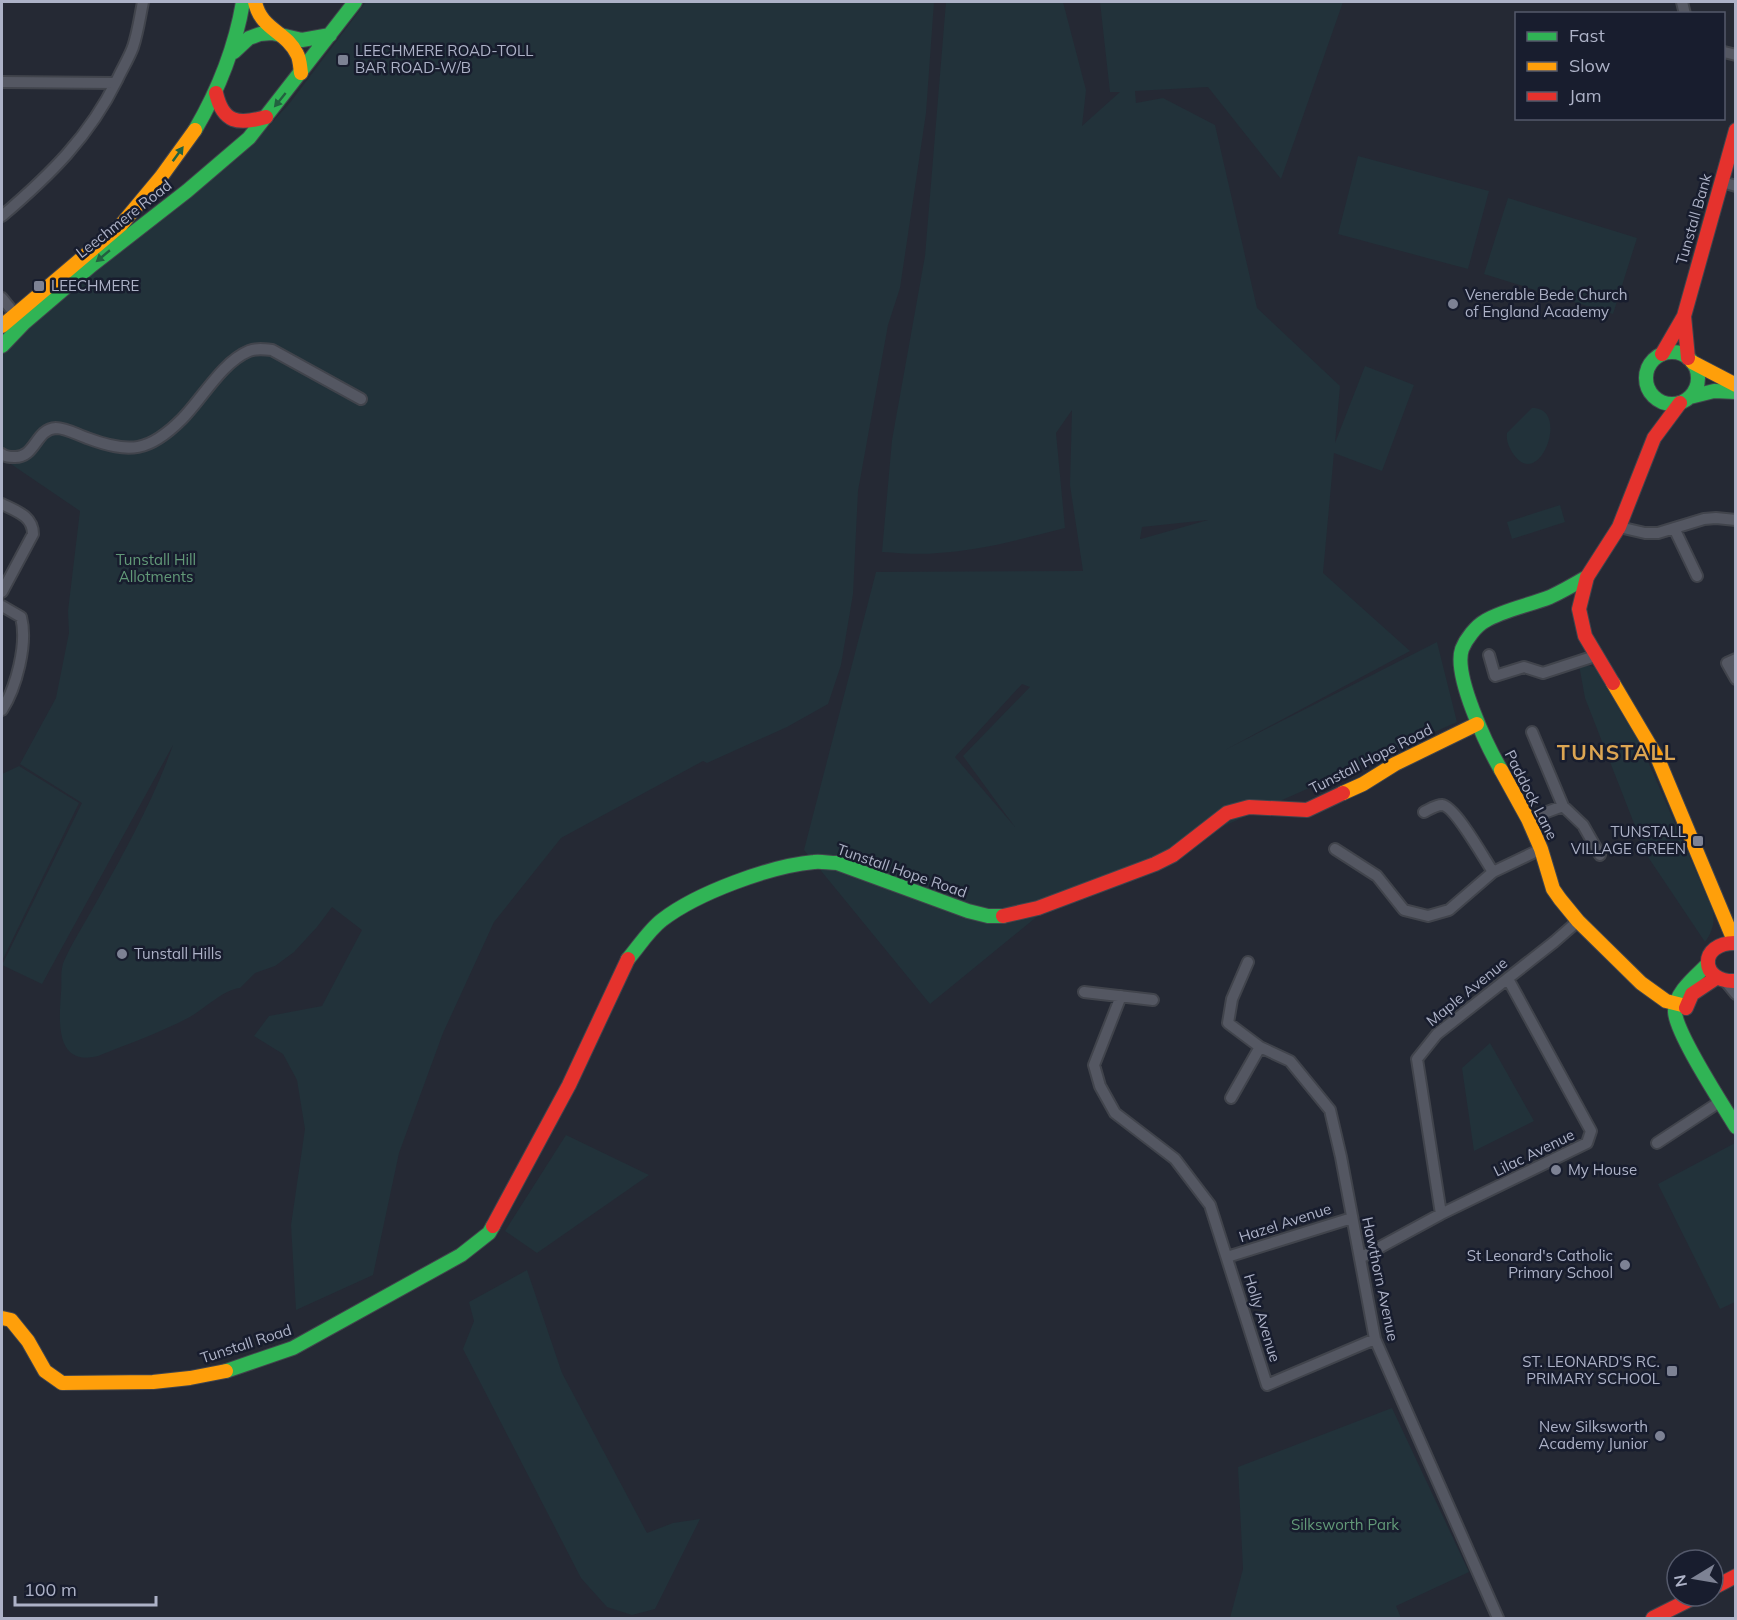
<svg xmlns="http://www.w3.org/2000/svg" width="1737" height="1620" viewBox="0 0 1737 1620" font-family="Mulish,sans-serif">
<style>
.green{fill:#22323a;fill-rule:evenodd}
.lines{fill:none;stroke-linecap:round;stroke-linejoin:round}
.street-casing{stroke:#41444c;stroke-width:14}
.fast-casing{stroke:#41444c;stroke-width:16}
.slow-casing{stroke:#41444c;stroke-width:16}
.jam-casing{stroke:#41444c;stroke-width:16}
.street{stroke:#545762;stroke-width:10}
.fast{stroke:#30b455;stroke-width:14}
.slow{stroke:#ff9f0a;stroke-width:14}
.jam{stroke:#e5322d;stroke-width:14}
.oneway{fill:#236140}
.poi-dot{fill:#7d8294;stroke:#181d2e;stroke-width:2}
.labels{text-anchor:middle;stroke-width:5;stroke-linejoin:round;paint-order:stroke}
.poi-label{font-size:15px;fill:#adb2c7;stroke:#181d2e;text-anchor:start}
.street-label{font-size:15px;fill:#adb2c7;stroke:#181d2e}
.park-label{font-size:15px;fill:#629978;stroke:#181d2e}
.district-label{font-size:21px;font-weight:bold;letter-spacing:1.5px;fill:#dca552;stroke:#181d2e}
</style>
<rect width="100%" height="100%" fill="#252934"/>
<path class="green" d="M366 2H934L926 113 900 288 888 325 858 491 853 594 841 665 828 704 787 727 707 763 703 761 561 838 494 922 443 1033 399 1153 373 1275 296 1310 291 1225 305 1129 297 1080 283 1054 254 1036 269 1016 322 1006 362 930 332 907 317 927 294 952 275 966 255 973 240 988C222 990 205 1009 188 1018 159 1033 128 1044 98 1056 55 1067 59 1021 61 993 62 983 60 970 64 961 73 941 86 921 97 901 125 851 154 799 173 745L42 984 2 965 82 803 20 764 56 698 69 633 68 611 80 511 2 458V355L23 330 252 144 289 104Z
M946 2H1063L1086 90 1082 126 1120 92H1110L1100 2H1343L1281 179 1208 87 1135 91 1136 103 1163 98 1215 125 1257 308 1340 386 1335 443 1365 366 1414 385 1382 471 1334 453 1323 573 1410 651 1225 750 1437 642 1457 722 1056 901 930 1004 804 850 876 572 1083 571 1070 485 1072 410 1056 433 1065 528C1023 539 981 550 938 553 919 555 900 553 882 552L892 440 925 256ZM1208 520 1141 539H1140L1142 527ZM1022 684 1030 687 963 756 1015 827 955 757Z
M1358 156 1489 191 1468 269 1338 234Z
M1508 198 1637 238 1613 314 1484 274Z
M1532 408C1571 407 1540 491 1514 455 1509 448 1506 441 1507 433Z
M1560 505 1565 522 1512 539 1507 522Z
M1579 665H1587L1594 667 1643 750 1713 911C1715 923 1712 933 1705 942L1646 854 1585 698Z
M19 766 79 803 2 961V774Z
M1490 1043 1534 1121 1474 1151 1462 1068Z
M566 1135 649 1175 537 1253 505 1231Z
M1735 1143V1302L1720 1309 1658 1184Z
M527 1270 562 1373 647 1533 673 1523 700 1519 655 1609 632 1615 607 1607 581 1578 463 1349 474 1321 469 1302Z
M1392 1408 1469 1572 1396 1606 1401 1618H1230L1243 1569 1238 1467Z"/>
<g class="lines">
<g class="street-casing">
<path id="street" d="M1682 2 1685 14
M1724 52 1736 55
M2 82 115 83
M1722 182 1736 186
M2 216C50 175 89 137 117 80 122 69 129 58 133 47 138 32 140 16 143 2
M2 298 14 313
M2 454C6 457 9 457 14 457 36 458 35 429 56 428 66 428 78 435 87 438 130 454 149 452 182 419 202 399 222 362 249 351 256 348 264 349 272 350L361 399
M2 504C16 511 33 516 33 534L2 592
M1619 527 1645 533H1658L1704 519 1716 518 1736 520
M1674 528 1697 576
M2 606 21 617C28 644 16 688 2 710
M1489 655 1495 676 1524 667 1543 673 1595 656
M1736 659 1727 663 1736 679
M1532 732 1563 806
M1424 812C1430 809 1436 805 1442 805 1455 806 1485 860 1493 872
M1528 819 1563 806 1583 825 1600 855
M1335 849 1377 876 1404 910 1428 916 1449 910 1493 872 1541 849
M1248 962 1232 999 1228 1023 1260 1047 1290 1061 1330 1110 1341 1157 1375 1339 1498 1618
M1727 983 1736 994
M1084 992 1153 1000
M1121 996 1094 1065 1100 1086 1115 1113 1175 1159 1210 1205 1267 1385 1375 1339
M1231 1098 1260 1047
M1657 1143 1721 1101
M1441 1214 1417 1059 1437 1034 1554 942 1578 921
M1227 1257 1352 1218
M1360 1258 1441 1214 1587 1143 1591 1131 1508 979"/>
</g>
<g class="fast-casing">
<path id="fast" d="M234 52 249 38 260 34 272 33 302 40 330 35
M195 130C219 89 235 49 243 2
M2 346 24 323 92 265 187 191 249 138 355 2
M1646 378a26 26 0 1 1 52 0a26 26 0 1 1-52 0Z
M1690 397 1714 391 1736 392
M1501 770C1487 746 1453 675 1462 649 1466 639 1476 626 1485 621 1503 610 1530 605 1550 597 1563 591 1575 584 1587 577
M628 959C639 946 649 930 662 920 697 893 770 866 814 862 821 861 829 863 837 863L968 911 988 916H1003
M1708 964C1696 976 1674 993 1675 1012 1676 1034 1723 1105 1736 1127
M226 1371 293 1348 461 1255 489 1233 493 1226"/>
</g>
<g class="slow-casing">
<path id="slow" d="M255 2C261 30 286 31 297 54 300 59 300 67 301 73
M2 326 121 225 161 177 195 130
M1692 362 1736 385
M1613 683 1658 759 1735 943
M1501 770 1528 819 1541 849 1553 889 1560 899 1578 921 1641 983 1666 1001 1686 1006
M1343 793 1363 784 1395 764 1477 724
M2 1318 11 1320 28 1341 45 1371 62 1383 153 1382 190 1378 226 1371"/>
</g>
<g class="jam-casing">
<path id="jam" d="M216 93C223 123 238 125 266 117
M1684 316 1688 358
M1662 354 1684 316 1736 130
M1613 683 1585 636 1579 609 1587 577 1619 527 1654 438 1680 403
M1003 916 1038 908 1155 864 1173 855 1227 813 1249 807 1307 810 1343 793
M1736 943C1698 942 1699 983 1736 981
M1686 1008 1692 994 1716 978
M493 1226 569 1085 628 959
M1713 1588 1736 1576
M1653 1618 1697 1596"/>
</g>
<use href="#street" class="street"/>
<use href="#fast" class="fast"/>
<use href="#slow" class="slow"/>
<use href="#jam" class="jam"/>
</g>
<defs><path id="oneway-solid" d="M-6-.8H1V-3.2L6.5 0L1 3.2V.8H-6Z" transform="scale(1.5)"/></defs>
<g class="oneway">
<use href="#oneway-solid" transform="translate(280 100) rotate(129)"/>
<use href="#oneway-solid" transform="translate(178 154) rotate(-54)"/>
<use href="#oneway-solid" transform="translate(103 256) rotate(140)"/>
</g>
<g class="poi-dot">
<rect x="337" y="54" width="12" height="12" rx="3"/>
<rect x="33" y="280" width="12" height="12" rx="3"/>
<circle cx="1453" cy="304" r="6"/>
<rect x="1692" y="835" width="12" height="12" rx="3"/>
<circle cx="122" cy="954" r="6"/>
<circle cx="1556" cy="1170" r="6"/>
<circle cx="1625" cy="1265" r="6"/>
<rect x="1666" y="1365" width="12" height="12" rx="3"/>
<circle cx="1660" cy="1436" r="6"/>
</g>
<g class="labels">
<g class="poi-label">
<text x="355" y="56">LEECHMERE ROAD-TOLL<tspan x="355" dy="17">BAR ROAD-W/B</tspan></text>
<text x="51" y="291">LEECHMERE</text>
<text x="1465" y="300">Venerable Bede Church<tspan x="1465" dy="17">of England Academy</tspan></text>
<text x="1686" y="837" text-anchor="end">TUNSTALL<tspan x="1686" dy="17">VILLAGE GREEN</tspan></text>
<text x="134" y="959">Tunstall Hills</text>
<text x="1568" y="1175">My House</text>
<text x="1613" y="1261" text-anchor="end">St Leonard's Catholic<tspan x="1613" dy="17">Primary School</tspan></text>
<text x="1660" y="1367" text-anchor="end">ST. LEONARD'S RC.<tspan x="1660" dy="17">PRIMARY SCHOOL</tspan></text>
<text x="1648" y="1432" text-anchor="end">New Silksworth<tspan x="1648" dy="17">Academy Junior</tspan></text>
</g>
<g class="street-label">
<text transform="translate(124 219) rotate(-38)" y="5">Leechmere Road</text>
<text transform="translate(1694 219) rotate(-74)" y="5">Tunstall Bank</text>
<text transform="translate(1371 759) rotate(-27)" y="5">Tunstall Hope Road</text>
<text transform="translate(1531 795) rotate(63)" y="5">Paddock Lane</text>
<text transform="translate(902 871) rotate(19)" y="5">Tunstall Hope Road</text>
<text transform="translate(1467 992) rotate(-39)" y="5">Maple Avenue</text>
<text transform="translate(1534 1153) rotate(-26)" y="5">Lilac Avenue</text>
<text transform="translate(1285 1223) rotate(-18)" y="5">Hazel Avenue</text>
<text transform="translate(1380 1279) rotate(78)" y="5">Hawthorn Avenue</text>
<text transform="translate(1262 1318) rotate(73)" y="5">Holly Avenue</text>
<text transform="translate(246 1344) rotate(-18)" y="5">Tunstall Road</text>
</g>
<g class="park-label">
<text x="156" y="565">Tunstall Hill<tspan x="156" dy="17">Allotments</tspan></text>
<text x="1345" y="1530">Silksworth Park</text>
</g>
<g class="district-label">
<text x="1617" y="760">TUNSTALL</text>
</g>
</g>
<rect width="1737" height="1620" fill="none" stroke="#adb2c7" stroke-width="6"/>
<rect x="1515" y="12" width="210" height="108" fill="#181d2e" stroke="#54596b" stroke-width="1.5"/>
<rect x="1527" y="32" width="30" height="9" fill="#30b455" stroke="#54596b" stroke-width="1.5"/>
<text x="1569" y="42" font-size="18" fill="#adb2c7">Fast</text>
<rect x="1527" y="62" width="30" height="9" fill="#ff9f0a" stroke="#54596b" stroke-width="1.5"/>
<text x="1569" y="72" font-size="18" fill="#adb2c7">Slow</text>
<rect x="1527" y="92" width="30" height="9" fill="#e5322d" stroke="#54596b" stroke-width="1.5"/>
<text x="1569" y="102" font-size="18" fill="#adb2c7">Jam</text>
<g transform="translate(1695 1578) rotate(259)"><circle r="28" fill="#181d2e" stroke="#54596b" stroke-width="1.5"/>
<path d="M0-4.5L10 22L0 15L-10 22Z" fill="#7d8294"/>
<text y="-9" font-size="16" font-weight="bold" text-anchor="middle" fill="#adb2c7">N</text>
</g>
<path d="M15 1596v9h141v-9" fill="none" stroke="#adb2c7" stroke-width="3"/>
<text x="24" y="1596" font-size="18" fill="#adb2c7" stroke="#181d2e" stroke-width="4.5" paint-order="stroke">100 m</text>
</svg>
